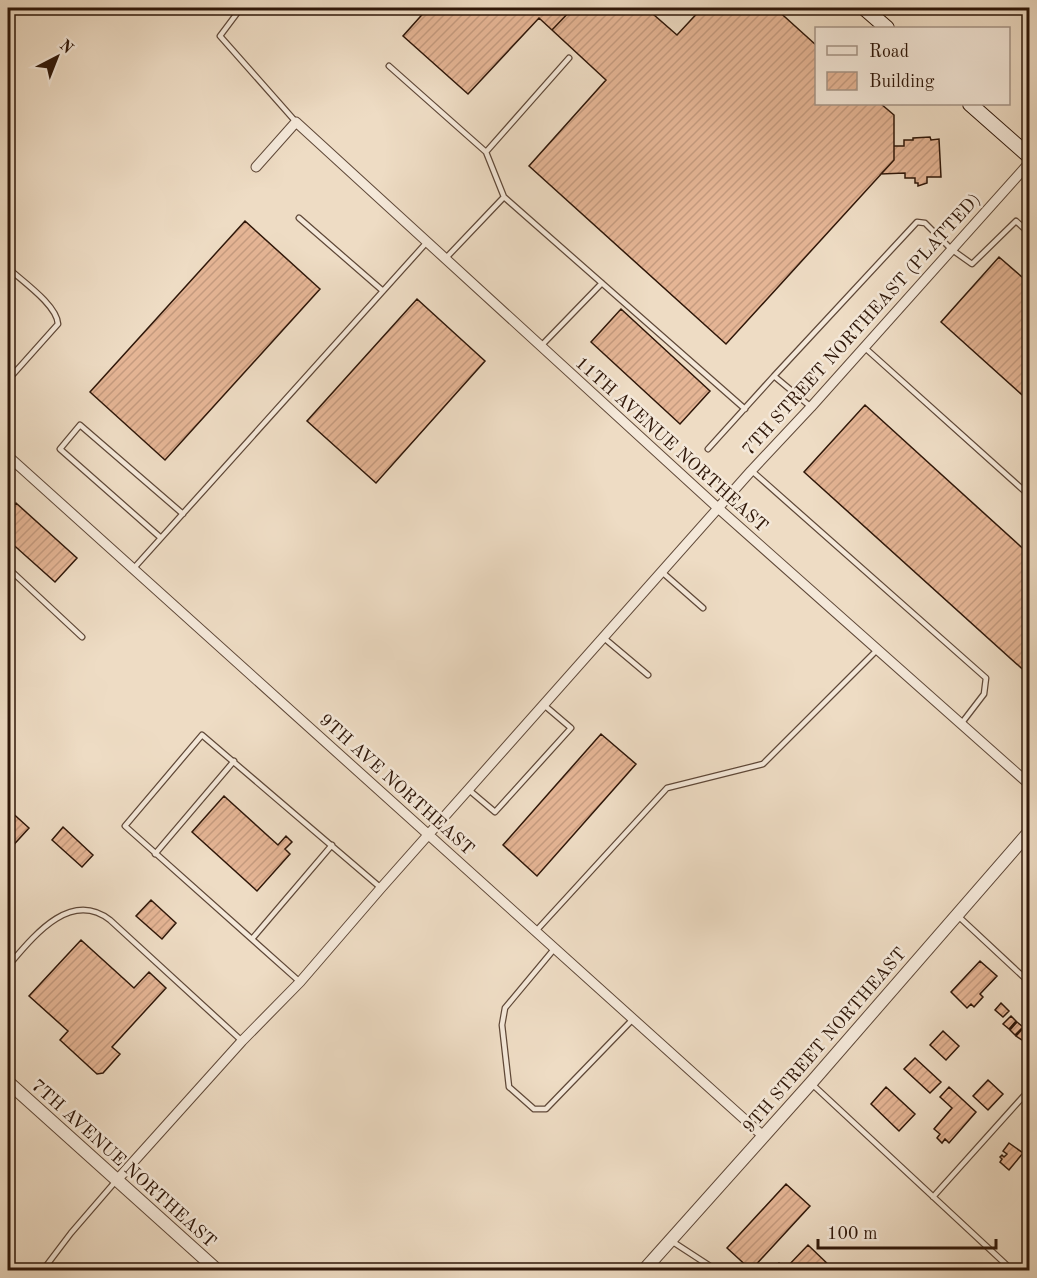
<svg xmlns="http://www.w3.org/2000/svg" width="1037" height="1278" viewBox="0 0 1037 1278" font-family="'Old Standard TT',serif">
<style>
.building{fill:url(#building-hatch);stroke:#2f1709;stroke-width:1.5}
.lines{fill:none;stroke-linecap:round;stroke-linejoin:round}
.service-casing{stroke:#5f4838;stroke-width:7}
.minor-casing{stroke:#5f4838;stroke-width:11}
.tertiary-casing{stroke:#5f4838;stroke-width:14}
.secondary-casing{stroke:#2f1709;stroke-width:16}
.service{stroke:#f4e8d9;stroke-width:4.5}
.minor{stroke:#f4e8d9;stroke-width:9}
.tertiary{stroke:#f4e8d9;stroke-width:12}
.secondary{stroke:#f4e8d9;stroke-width:14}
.labels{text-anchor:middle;stroke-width:5;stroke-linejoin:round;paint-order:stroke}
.street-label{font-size:18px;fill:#2f1709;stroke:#f4e8d9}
</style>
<defs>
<pattern id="building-hatch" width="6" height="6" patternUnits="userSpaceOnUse" patternTransform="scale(1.5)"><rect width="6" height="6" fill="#e5b595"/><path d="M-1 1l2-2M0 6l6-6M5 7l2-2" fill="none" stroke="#c59b7f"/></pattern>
</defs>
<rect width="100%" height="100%" fill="#eedcc4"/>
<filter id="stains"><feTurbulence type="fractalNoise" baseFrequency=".00333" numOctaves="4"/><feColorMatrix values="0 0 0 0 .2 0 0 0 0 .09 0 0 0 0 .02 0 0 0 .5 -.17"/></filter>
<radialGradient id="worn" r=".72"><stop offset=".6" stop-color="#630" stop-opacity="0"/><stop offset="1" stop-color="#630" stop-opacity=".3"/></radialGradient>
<path class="building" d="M428 8H573L552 30 539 18 468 94 403 36Z
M573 8H646L677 35 702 8H775L816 45V104H881L894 115V160L726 344 529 166 606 80 552 30Z
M930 137 931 140 939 139 941 177H927V183L918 186V183H915V178H905V173L881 174 894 160V146H904V140H913V138Z
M245 221 320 289 165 460 90 392Z
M999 257 1030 284V402L941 322Z
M417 299 485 361 376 483 307 421Z
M621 309 710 391 680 424 591 342Z
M865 405 1030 555V676L804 472Z
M16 503 77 558 55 582 8 540V513Z
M601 734 636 764 537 876 503 845Z
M224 796 278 845 286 836 292 842 285 849 290 854 257 891 192 832Z
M8 809 29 828 8 851Z
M63 827 93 855 82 867 52 840Z
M151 900 176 923 162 939 136 916Z
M81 940 134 988 149 972 166 988 112 1047 120 1054 103 1073 97 1074 60 1040 68 1031 29 996Z
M980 961 997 976 980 994 983 997 974 1007 971 1004 967 1008 951 992Z
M1001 1003 1009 1011 1003 1017 995 1010Z
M1011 1016 1016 1021 1009 1029 1003 1024Z
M1017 1022 1023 1027 1015 1035 1010 1030Z
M1024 1027 1029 1032 1022 1040 1016 1036Z
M943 1031 959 1046 946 1060 930 1045Z
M915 1058 941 1082 930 1093 904 1069Z
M988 1080 1003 1094 988 1110 973 1096Z
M886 1087 915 1114 899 1131 871 1104Z
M949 1087 976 1112 949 1143 945 1139 942 1143 937 1138 940 1134 934 1129 952 1108 940 1097Z
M1009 1143 1023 1153 1009 1170 1000 1162 1002 1159 1000 1157 1002 1155 1004 1157 1007 1154 1003 1151Z
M786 1184 810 1206 751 1270 727 1248Z
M808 1245 833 1269 831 1270H771L779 1263 785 1269Z"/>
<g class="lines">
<g class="service-casing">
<path id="service" d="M241 8 220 36 296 122
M389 66 486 152 569 58
M486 152 504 197 745 409
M299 218 383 291
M445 259 504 197
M8 268C22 281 57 305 58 324L8 380
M541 346 602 283
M864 347 1030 496
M811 407 774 376 917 222 925 223 951 249 972 264 1016 221 1030 234
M708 449 774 376
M752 471 986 678 984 694 961 724
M161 538 60 449 80 425 183 514
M8 568 82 637
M134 568 427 242
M662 572 703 608
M604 638 648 675
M469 790 495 812 571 728 544 705
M155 854 234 761
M957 915 1030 983
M536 931 667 788 763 764 877 650
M252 939 332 845
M555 948 505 1008 502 1025 509 1087 534 1109H546L633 1019
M8 966C33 937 70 889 110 920L242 1041
M300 982 125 826 202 735 381 888
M813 1085 1012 1270
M933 1197 1030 1089
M673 1242 716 1270
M43 1270 71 1233 115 1182"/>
</g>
<g class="minor-casing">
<path id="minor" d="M256 167 296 122 718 508 1030 785
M8 456 763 1136
M117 1180 242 1041 300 982 381 888 751 471 811 407 1030 162"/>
</g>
<g class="tertiary-casing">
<path id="tertiary" d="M8 1082 217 1270
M644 1270 811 1083 1030 831"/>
</g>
<g class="secondary-casing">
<path id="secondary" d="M864 8 887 28
M970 104 1030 157"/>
</g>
<use href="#service" class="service"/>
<use href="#minor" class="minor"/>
<use href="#tertiary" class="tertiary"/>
<use href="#secondary" class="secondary"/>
</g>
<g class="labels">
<g class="street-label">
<text transform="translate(861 324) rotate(-48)" y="6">7TH STREET NORTHEAST (PLATTED)</text>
<text transform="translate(672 444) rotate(42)" y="6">11TH AVENUE NORTHEAST</text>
<text transform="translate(397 784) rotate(42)" y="6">9TH AVE NORTHEAST</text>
<text transform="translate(824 1040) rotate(-49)" y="6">9TH STREET NORTHEAST</text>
<text transform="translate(124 1163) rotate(42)" y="6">7TH AVENUE NORTHEAST</text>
</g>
</g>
<rect width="1037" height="1278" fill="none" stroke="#eedcc4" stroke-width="30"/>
<rect x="9" y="9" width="1019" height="1260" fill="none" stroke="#2f1709" stroke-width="3"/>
<rect x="15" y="15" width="1007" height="1248" fill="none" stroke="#2f1709" stroke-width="1.5"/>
<rect x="815" y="27" width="195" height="78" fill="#f4e8d9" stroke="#a59486" stroke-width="1.5"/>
<rect x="827" y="46" width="30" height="9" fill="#f4e8d9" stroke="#a59486" stroke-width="1.5"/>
<text x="869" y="57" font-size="18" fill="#2f1709">Road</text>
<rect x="827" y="72" width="30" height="18" fill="url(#building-hatch)" stroke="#a59486" stroke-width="1.5"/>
<text x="869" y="87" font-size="18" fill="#2f1709">Building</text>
<g transform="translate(57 57) rotate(42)" stroke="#f4e8d9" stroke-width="4.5" paint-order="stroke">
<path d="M0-4.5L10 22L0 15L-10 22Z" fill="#2f1709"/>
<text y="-9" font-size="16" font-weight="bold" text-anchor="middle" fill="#2f1709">N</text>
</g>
<path d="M818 1239v9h178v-9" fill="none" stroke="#2f1709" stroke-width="3"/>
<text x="827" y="1239" font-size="18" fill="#2f1709" stroke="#f4e8d9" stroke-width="4.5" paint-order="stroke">100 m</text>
<rect width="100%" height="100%" filter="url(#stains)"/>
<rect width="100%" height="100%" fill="url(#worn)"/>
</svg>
